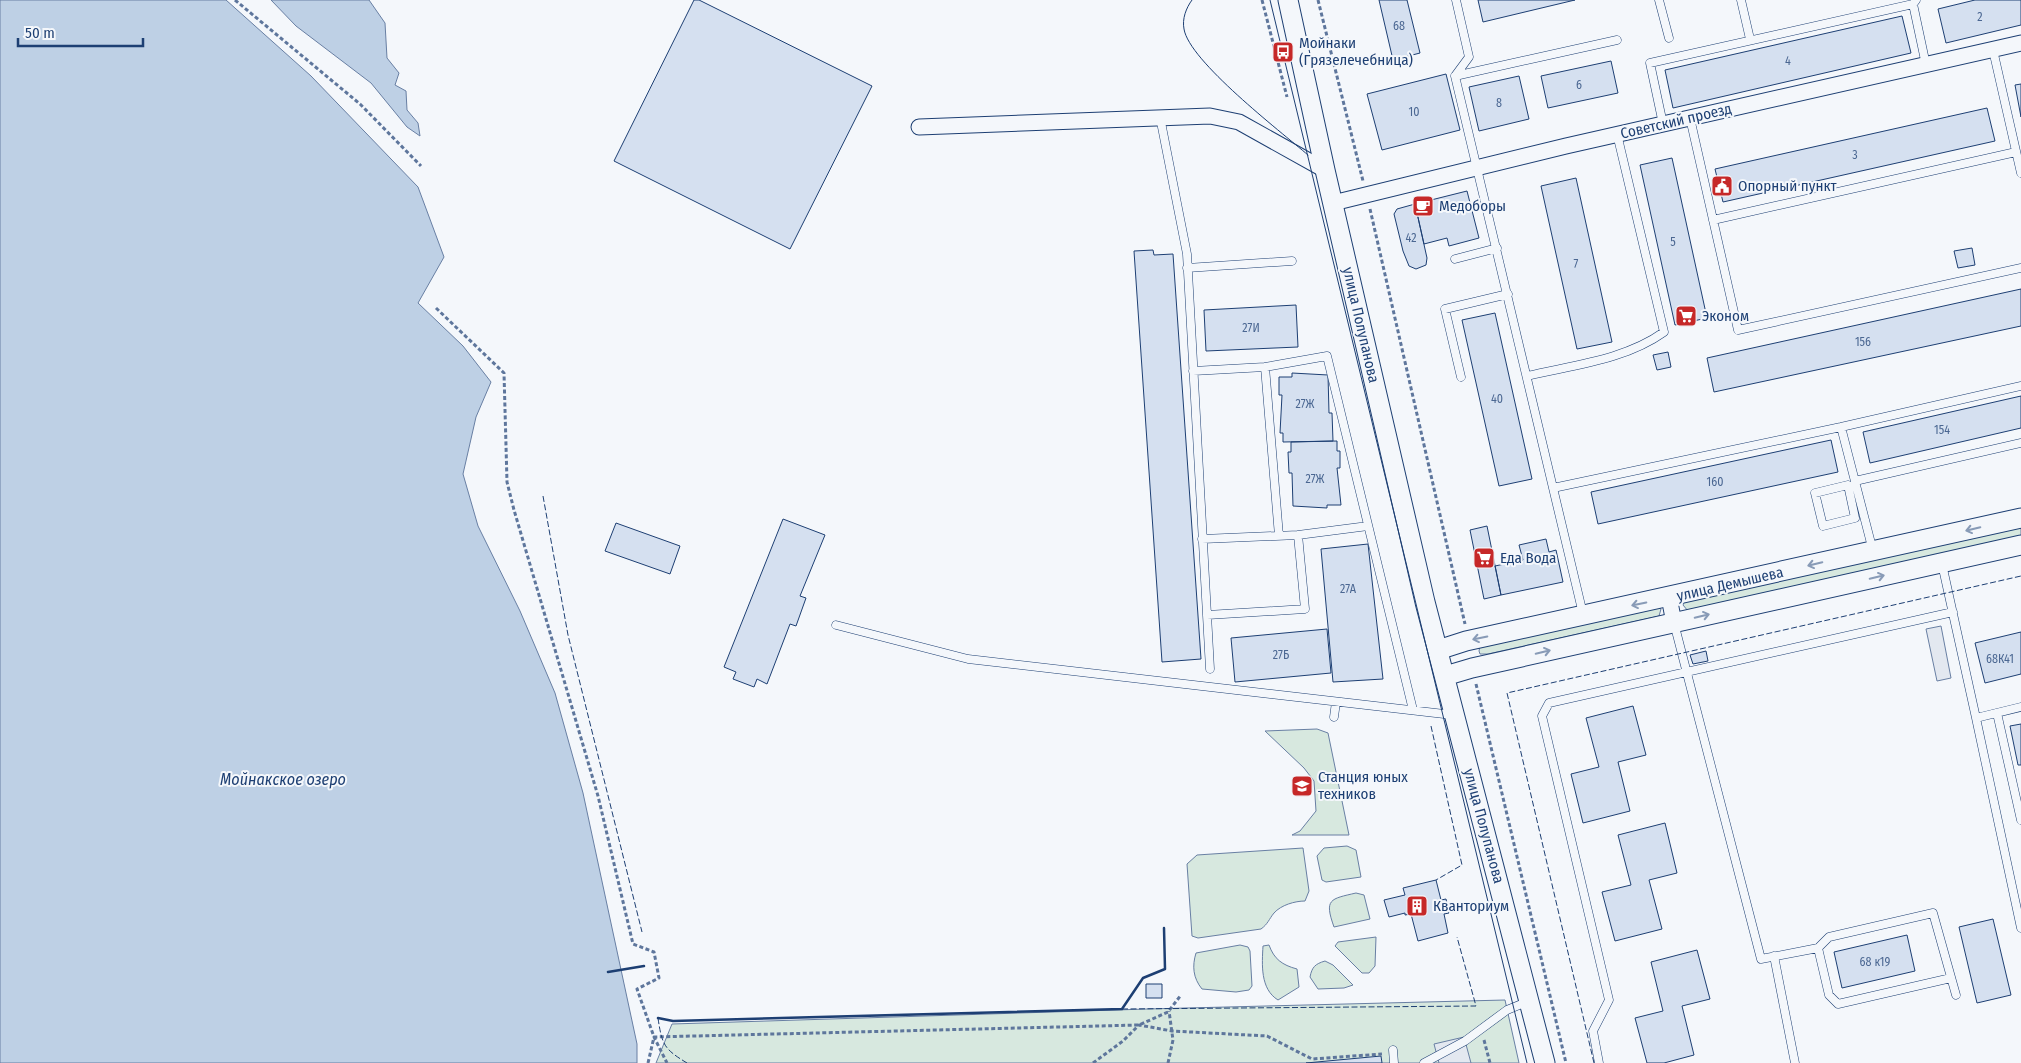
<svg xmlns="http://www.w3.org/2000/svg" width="2021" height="1063" viewBox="0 0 2021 1063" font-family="'Fira Sans Condensed',sans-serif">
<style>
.green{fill:#d7e8df;stroke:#687fa3}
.parking{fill:#e3e8f0;stroke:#687fa3}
.water{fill:#bed0e5;stroke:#687fa3}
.building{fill:#d5e0f0;stroke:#1d3f73}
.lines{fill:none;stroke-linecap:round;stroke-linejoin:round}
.service-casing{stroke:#1d3f73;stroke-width:9}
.minor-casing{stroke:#1d3f73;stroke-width:17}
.tertiary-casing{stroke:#1d3f73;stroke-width:21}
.path{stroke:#5e769c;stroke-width:3;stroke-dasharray:4 2.5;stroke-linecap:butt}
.service{stroke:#f4f7fb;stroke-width:8}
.minor{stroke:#f4f7fb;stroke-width:15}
.tertiary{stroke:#f4f7fb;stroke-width:19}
.tram{stroke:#1d3f73;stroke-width:1}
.fence{stroke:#1d3f73;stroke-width:1;stroke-dasharray:6 2.5;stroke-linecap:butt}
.wall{stroke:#1d3f73;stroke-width:2.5}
.oneway{stroke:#889bb7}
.labels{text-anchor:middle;stroke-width:4;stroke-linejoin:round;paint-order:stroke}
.number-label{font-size:12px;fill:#4b6792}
.poi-label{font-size:15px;fill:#1d3f73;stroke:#f4f7fb;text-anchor:start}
.street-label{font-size:15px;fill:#1d3f73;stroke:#f4f7fb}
.water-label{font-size:16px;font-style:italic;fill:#1d3f73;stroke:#f4f7fb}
</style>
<rect width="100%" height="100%" fill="#f4f7fb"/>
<path class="green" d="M2021 524V536L1688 611 1683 605 1685 600Z
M1656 607 1661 609 1659 616 1488 654H1480L1479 651 1480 646Z
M1317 729 1328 733 1349 835H1292L1300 831 1316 811 1314 781 1304 768 1265 731Z
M1347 846 1356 850 1361 877 1326 882 1322 880 1317 856 1324 848Z
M1303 848 1309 891 1305 901C1295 901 1281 905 1274 913 1269 919 1268 924 1261 929L1198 938 1192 936 1187 864 1197 855Z
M1356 893 1364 895 1370 919 1334 927C1324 899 1330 899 1356 893Z
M1376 937 1375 966 1369 973H1362L1335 946 1338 942Z
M1240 945 1248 947 1250 951 1252 986 1249 990 1236 992 1202 989C1193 978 1192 966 1196 953Z
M1269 945C1274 959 1282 965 1297 969L1299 987 1278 1000C1260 989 1262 964 1263 946Z
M1325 961 1333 965 1353 985 1344 988 1318 989 1310 977C1312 967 1315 964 1325 961Z
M1505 1000 1519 1063H656L672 1024 1147 1009Z"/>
<path class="parking" d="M1941 626 1951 678 1937 681 1926 629Z
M1464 1037 1471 1063H1439L1434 1044Z"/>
<path class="water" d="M0 0H226L311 76 418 187 444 257 418 303 463 346 491 382 476 417 463 474 478 526 520 611 555 693 583 793 637 1044V1063H0Z
M271 0H369L385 23 387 58 399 73 395 85 406 91 407 110 418 123 420 136 407 127 371 83 296 26Z"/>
<path class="building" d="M694 0H699L872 86 790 249 614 161Z
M1379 0H1407L1420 53 1393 60Z
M1478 0H1575L1483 22Z
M1975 0H2021V25L1946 43 1938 9Z
M1902 16 1911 53 1673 108 1665 70Z
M1611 61 1618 93 1548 108 1541 76Z
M1446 74 1460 130 1382 150 1367 94Z
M1519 76 1529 119 1479 131 1469 87Z
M2021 84V117L2015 85Z
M1987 108 1995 141 1723 202 1715 169Z
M1672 158 1707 318 1675 325 1640 165Z
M1576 178 1612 342 1577 349 1541 186Z
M1467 191 1479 238 1449 246 1447 238 1424 244 1415 204Z
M1415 204 1427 258 1426 265 1416 269 1409 266 1403 251 1394 214 1397 209Z
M1972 248 1975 265 1958 268 1954 251Z
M1153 250 1154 255 1173 254 1201 659 1162 662 1134 251Z
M2021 289V326L1714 392 1707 358Z
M1296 305 1298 347 1206 351 1204 310Z
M1495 313 1532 479 1499 486 1462 320Z
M1668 352 1671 367 1657 370 1653 355Z
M1292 373 1328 375 1329 413H1332L1333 441 1283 442V433H1280L1282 395H1279V377H1292Z
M2021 396V428L1870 463 1863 432Z
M1831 440 1838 472 1598 524 1591 492Z
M1337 441V451H1340V468H1337L1341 505H1327V508L1293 506 1292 473H1289L1288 452H1291V442Z
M783 519 825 535 800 596 806 598 796 626 790 624 767 684 757 679 754 687 733 679 736 672 724 667Z
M616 523 680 546 670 574 605 551Z
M1487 526 1501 595 1484 599 1470 530Z
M1546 539 1549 552 1556 550 1563 582 1501 595 1495 566 1523 560 1519 545Z
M1368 544 1383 679 1333 682 1321 549Z
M1327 629 1331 673 1235 682 1231 638Z
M2021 632V674L1985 683 1975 643Z
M1706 651 1708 661 1693 664 1690 655Z
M1633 706 1646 755 1618 762 1630 811 1583 823 1571 774 1599 767 1586 718Z
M2021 724V765H2018L2010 726Z
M1665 823 1677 873 1649 880 1662 929 1615 941 1602 892 1631 885 1618 835Z
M1436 880 1441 900 1446 899 1449 913 1444 914 1448 933 1418 941 1411 914 1405 915V913L1389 917 1384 900 1405 895 1403 888Z
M1993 919 2011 995 1977 1003 1959 927Z
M1907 935 1915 971 1842 988 1834 952Z
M1697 950 1710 999 1682 1006 1694 1055 1664 1063H1647L1635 1018 1663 1011 1651 962Z
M1146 984H1162V998H1146Z
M1381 1056 1382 1063H1306Z"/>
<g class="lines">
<g class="service-casing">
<path id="service" d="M1456 0 1469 57 1455 76 1583 614
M1659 0 1669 38
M1741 0 1750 39
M1913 4 1926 65
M1993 50 2021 173
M1455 76 1617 40
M1160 117 1187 254 1210 669
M1690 118 1738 330 2021 268
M1663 124 1650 63 1913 4 1916 0
M1713 220 2016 152
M1455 259 1497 248
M1187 268 1292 261
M1265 367 1327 356 1413 710
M1193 371 1265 367 1279 536
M1527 376C1573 365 1625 360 1664 332L1617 134
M1461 377 1445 309 1508 294
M1855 481 2021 443
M1848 485 1855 518 1823 526 1815 493Z
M1553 488 1841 427
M1298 535 1368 526
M1202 539 1298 535 1305 609 1207 615
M1873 551 1841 427 2021 386
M1942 564 1976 718
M1674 623 1761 959 1818 948 1829 995 1838 1004 1951 978
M836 625 968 659 1453 715
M2021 707 1976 718 2021 928
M1997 713 2021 820
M1334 717 1336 702
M1818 948 1829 937 1933 913 1956 995
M1774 956 1795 1063
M1393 1050 1394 1063
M1424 1063 1465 1041 1507 1010 1529 1001
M1599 1063 1593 1031 1609 1000 1542 716 1549 703 1953 612"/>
</g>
<g class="minor-casing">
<path id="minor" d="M919 127 1210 116 1239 122 1325 170
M1333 203 1566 146 2021 43
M1669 597 1674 623"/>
</g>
<g class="tertiary-casing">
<path id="tertiary" d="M1288 0 1325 170 1425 602 1545 1063
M1438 650 1466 641 2021 518
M1445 676 1472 668 2021 545"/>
</g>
<path class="path" d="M235 0 360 104 421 166
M1262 0 1287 97
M1318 0 1363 181
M1370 209 1465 624
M436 308 504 373 507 482 514 510 598 796 633 944 654 952 659 978 637 989 654 1037 667 1063
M1476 684 1566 1063
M1484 1040 1490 1063
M648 1063 654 1037 1139 1025 1168 1012 1181 995
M1093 1063 1123 1041 1139 1025 1172 1031 1267 1036 1312 1059 1382 1054
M1168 1063 1173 1040 1169 1011"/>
<use href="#service" class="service"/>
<use href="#minor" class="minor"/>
<use href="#tertiary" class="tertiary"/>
<path class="tram" d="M1192 0C1186 8 1182 19 1184 29 1189 61 1280 131 1308 155
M1270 0 1527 1063"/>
<path class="fence" d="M543 496 568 635 642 932
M1431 726 1462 865 1436 880
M1122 1009 1476 1006 1457 937
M658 1018C662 1045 664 1049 687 1063
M1594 1063 1507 693 2021 576"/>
<path class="wall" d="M608 972 644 966
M658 1018 673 1021 1122 1009 1143 978 1165 969 1164 928"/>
</g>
<defs><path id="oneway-shaft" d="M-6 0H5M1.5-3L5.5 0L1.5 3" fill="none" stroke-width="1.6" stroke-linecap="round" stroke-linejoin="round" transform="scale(1.25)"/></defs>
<g class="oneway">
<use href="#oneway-shaft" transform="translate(1973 529) rotate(167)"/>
<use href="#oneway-shaft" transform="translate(1815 564) rotate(167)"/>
<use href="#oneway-shaft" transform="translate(1877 577) rotate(-13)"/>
<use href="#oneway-shaft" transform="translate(1639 604) rotate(168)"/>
<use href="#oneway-shaft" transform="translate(1702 616) rotate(-13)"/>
<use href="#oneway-shaft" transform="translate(1480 638) rotate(168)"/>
<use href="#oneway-shaft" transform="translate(1543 652) rotate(-13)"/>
</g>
<defs>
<g id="bus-square" transform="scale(1.125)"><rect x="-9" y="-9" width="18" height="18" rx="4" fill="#c62828" stroke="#f4f7fb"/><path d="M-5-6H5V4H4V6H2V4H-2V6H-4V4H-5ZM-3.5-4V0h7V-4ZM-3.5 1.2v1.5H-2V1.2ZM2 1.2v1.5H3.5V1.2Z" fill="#fff"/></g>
<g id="civic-square" transform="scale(1.125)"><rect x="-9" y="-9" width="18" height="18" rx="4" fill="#c62828" stroke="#f4f7fb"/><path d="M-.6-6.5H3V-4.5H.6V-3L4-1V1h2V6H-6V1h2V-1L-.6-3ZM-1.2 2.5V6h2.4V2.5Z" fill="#fff"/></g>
<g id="cafe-square" transform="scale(1.125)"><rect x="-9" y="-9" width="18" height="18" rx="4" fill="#c62828" stroke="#f4f7fb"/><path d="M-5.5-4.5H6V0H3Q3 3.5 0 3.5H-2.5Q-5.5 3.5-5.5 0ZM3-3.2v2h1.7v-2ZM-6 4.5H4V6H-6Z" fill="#fff"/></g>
<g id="supermarket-square" transform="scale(1.125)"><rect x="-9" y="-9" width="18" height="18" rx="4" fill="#c62828" stroke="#f4f7fb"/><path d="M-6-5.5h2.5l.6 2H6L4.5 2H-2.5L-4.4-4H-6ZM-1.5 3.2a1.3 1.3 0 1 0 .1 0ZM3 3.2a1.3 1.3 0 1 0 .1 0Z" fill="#fff"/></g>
<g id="university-square" transform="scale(1.125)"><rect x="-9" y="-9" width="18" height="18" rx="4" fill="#c62828" stroke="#f4f7fb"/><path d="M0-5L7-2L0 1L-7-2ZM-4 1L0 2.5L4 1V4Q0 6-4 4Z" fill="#fff"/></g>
<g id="building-square" transform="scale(1.125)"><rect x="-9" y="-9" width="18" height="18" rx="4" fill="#c62828" stroke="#f4f7fb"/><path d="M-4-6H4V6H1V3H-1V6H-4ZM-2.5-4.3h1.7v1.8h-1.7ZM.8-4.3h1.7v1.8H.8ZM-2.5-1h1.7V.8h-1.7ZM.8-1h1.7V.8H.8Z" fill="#fff"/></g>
</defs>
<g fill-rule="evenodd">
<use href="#bus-square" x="1283" y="52"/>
<use href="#civic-square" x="1722" y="186"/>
<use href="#cafe-square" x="1423" y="206"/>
<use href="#supermarket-square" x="1686" y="316"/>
<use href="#supermarket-square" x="1484" y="558"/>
<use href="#university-square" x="1302" y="786"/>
<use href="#building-square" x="1417" y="906"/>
</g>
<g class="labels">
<g class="number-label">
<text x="1980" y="21">2</text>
<text x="1399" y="30">68</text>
<text x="1788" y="65">4</text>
<text x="1579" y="89">6</text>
<text x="1499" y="107">8</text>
<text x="1414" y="116">10</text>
<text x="1855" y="159">3</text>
<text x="1411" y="242">42</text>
<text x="1673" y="246">5</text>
<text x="1576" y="268">7</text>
<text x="1251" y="332">27И</text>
<text x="1863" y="346">156</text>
<text x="1497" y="403">40</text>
<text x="1305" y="408">27Ж</text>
<text x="1942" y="434">154</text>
<text x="1315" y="483">27Ж</text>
<text x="1715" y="486">160</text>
<text x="1348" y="593">27А</text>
<text x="1281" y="659">27Б</text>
<text x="2000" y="663">68К41</text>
<text x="1875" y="966">68 к19</text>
</g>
<g class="poi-label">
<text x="1299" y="48">Мойнаки<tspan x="1299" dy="17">(Грязелечебница)</tspan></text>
<text x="1738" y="191">Опорный пункт</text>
<text x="1439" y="211">Медоборы</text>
<text x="1702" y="321">Эконом</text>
<text x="1500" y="563">Еда Вода</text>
<text x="1318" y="782">Станция юных<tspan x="1318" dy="17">техников</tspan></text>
<text x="1433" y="911">Кванториум</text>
</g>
<g class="street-label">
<text transform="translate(1676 121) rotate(-13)" y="5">Советский проезд</text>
<text transform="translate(1361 325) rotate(77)" y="5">улица Полупанова</text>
<text transform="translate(1730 584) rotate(-13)" y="5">улица Демышева</text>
<text transform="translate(1484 826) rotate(75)" y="5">улица Полупанова</text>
</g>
<g class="water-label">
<text x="283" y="785">Мойнакское озеро</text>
</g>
</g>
<path d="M18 38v8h125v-8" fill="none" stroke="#1d3f73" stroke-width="2.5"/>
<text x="25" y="38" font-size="15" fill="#1d3f73" stroke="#f4f7fb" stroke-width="4" paint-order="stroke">50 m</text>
</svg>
